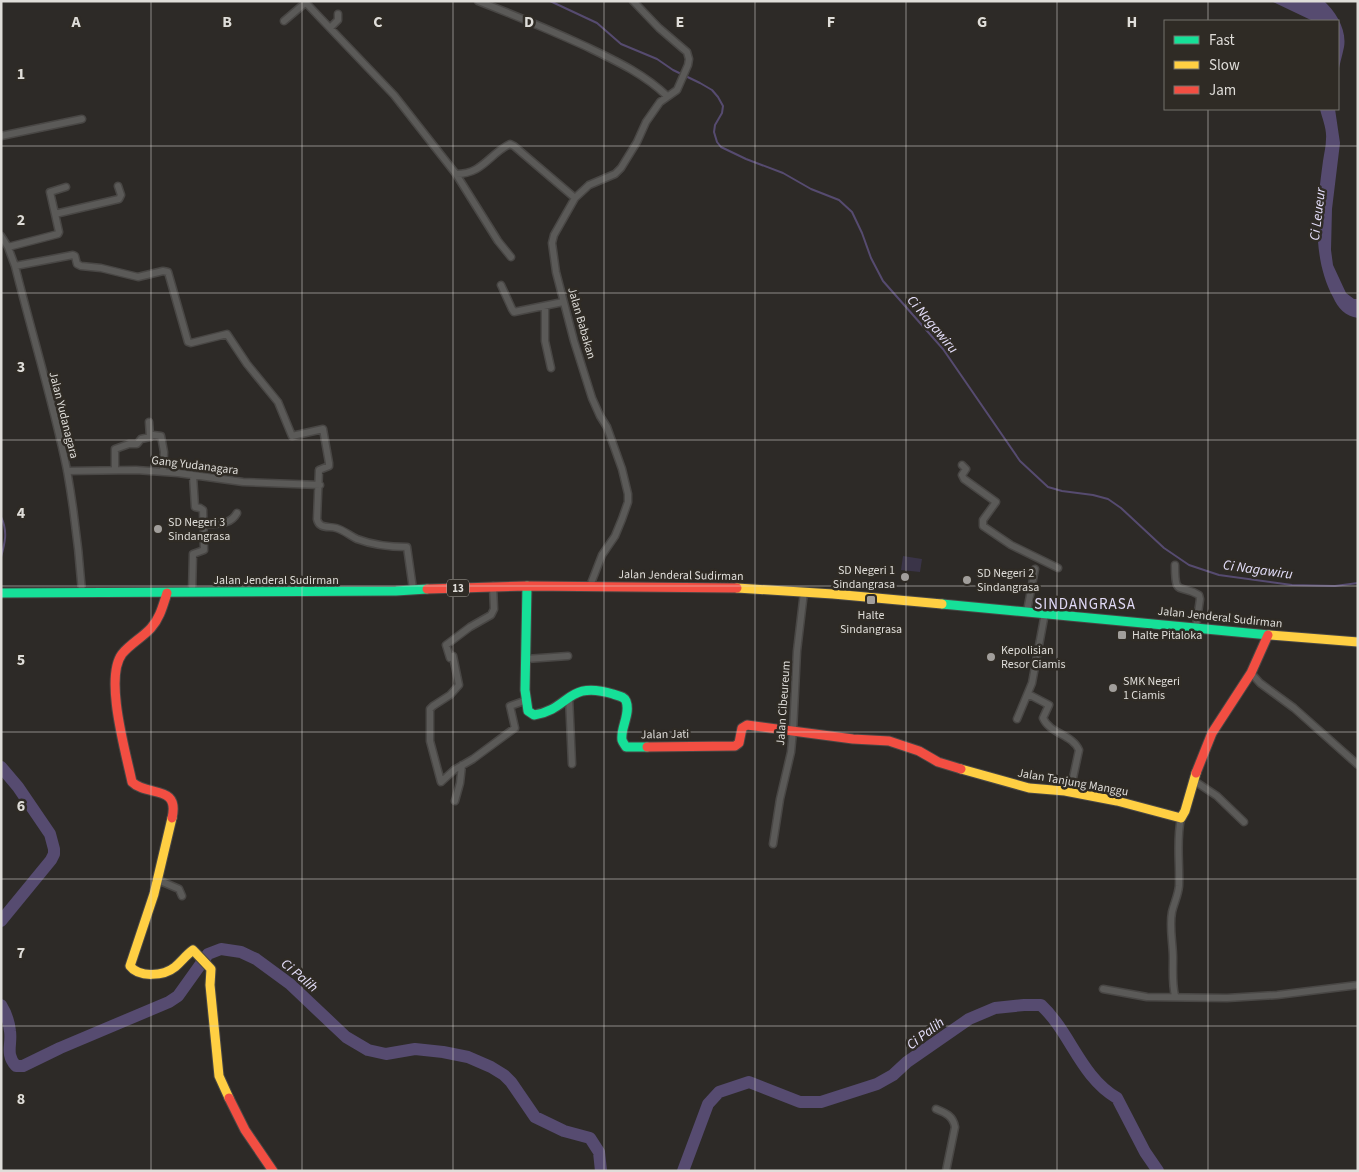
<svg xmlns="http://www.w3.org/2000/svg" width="1359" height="1172" viewBox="0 0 1359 1172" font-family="'Source Sans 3',sans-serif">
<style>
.green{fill:#3a3448}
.water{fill:#564b70}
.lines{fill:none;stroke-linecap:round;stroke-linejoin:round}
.stream{stroke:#564b70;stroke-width:2}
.river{stroke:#564b70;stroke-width:12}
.street-casing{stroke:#494745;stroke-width:9}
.fast-casing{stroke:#494745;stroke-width:11}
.slow-casing{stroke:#494745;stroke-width:11}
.jam-casing{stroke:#494745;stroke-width:11}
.street{stroke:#5b5a58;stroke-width:6}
.fast{stroke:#16e098;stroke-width:9}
.slow{stroke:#ffcf43;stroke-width:9}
.jam{stroke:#f24e42;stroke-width:9}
.grid{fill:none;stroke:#dfddd9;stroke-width:1;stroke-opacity:0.55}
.poi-dot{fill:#a19e9b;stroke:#2f2b25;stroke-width:2}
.labels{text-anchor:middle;stroke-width:5;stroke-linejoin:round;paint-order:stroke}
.shield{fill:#2f2b25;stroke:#aaa8a3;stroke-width:1}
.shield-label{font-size:11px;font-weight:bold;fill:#dfddd9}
.street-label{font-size:12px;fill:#dfddd9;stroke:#2f2b25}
.poi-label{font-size:12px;fill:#dfddd9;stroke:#2f2b25;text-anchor:start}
.water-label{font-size:14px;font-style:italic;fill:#e5dffb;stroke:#2f2b25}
.quarter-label{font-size:15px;letter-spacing:1px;fill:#e1daf7;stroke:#2f2b25}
.grid-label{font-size:16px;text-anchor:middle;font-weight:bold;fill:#dfddd9;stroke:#2f2b25;stroke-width:5;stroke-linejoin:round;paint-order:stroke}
</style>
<rect width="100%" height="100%" fill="#2d2a27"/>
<path class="green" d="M903 556 922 559 920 572 901 570Z"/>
<path class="water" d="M1271 1H1324C1336 12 1347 30 1344 47 1342 57 1339 65 1338 75V21H1313Z
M1320 109H1335L1340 143 1332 209 1331 250 1333 265 1346 293 1354 299H1358V318C1345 316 1338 308 1333 297 1311 256 1317 206 1323 161 1324 154 1326 146 1326 139 1327 129 1322 118 1320 109Z"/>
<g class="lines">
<path class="stream" d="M550 1 597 23 621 44 657 59 673 70 700 83 712 90 718 97 723 106 722 113 715 125 714 132 717 142 721 147 746 159 783 173 811 189 839 200 852 212 862 233 871 258 883 281 943 349 1020 461 1048 487 1062 491 1093 495 1108 499 1121 508 1164 548 1189 565 1219 575 1292 585 1335 586 1358 583
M1 517C8 531 5 543 1 557"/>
<path class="river" d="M1 767 18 787 50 834 54 849V854L51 860 1 921
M1 1005C6 1013 9 1022 10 1031 12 1045 5 1054 16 1066H23L60 1048 169 1002 178 996 208 954 221 949 241 952 256 959 290 984 346 1037 368 1050 386 1054 415 1049 443 1052 468 1057 491 1067 504 1075 511 1082 535 1117 564 1131 590 1138 599 1152 601 1171
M683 1171 708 1104 719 1092 749 1082 800 1102H821L877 1084 893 1075 907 1062 969 1019 995 1008 1024 1005H1041C1071 1033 1080 1076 1117 1098L1145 1152 1158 1171"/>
<g class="street-casing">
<path id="street" d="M478 1C514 15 550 30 585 46 614 60 643 73 667 96
M284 21 304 4H307L394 95 456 174C483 174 489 154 510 144L514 146 575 198
M330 28 338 20V14
M1 136 82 119
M456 174 498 241 511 257
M55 214 50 192 66 187
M1 236 8 247 15 266C32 334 53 402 67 470 74 510 79 551 82 592
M8 247 58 234 59 232 55 214 119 199 121 195 118 186
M15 266 73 255 75 256 77 264 81 266 101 268 138 277 163 271 168 272 188 342 191 343 227 334 247 364 278 402 292 436 323 429 329 463V466L319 470 317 519C319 529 328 526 336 528 344 530 350 536 357 539 373 545 390 547 407 547L413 589
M501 285 512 309 514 312 563 302
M545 306V341L551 368
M150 437 153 435 161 436 164 452 163 472
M962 465 966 469 962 475 964 479 996 502 983 520V526L1011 545 1058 568
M115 470V449L129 444H137L141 439 150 437 149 422
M67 471 136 470 178 473 243 482 320 485
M203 525C216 523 230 526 237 513
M1175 565C1175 598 1179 583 1199 595L1200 599 1196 627
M493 586 494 609 491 615 470 627 446 645 450 658 453 656 459 685 450 695 433 706 430 709V741L441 782 454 770 473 759 515 728 510 706 527 700
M590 586 602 555 615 536 622 519 628 502V494L622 469 607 427 600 416 592 398 574 341 556 272 552 243 554 235 575 198 589 185 615 174 621 168 637 142 646 122 660 102 677 90 688 65 689 59 687 52 659 28 633 1
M192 592 193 554 204 550 203 510 200 508 195 507 193 476
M1027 611 1035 569
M526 659 568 656
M1251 673 1260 683 1294 708 1358 765
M1028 694 1049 705 1043 718C1050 734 1072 734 1079 750L1070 792
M569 697 572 764
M1017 719 1032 683 1045 613
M1193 780 1217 796 1244 822
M455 801 460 783 462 765
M773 844 780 799 791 752 793 731 797 651 804 592
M158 880 179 889 182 896
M1103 989 1147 997 1227 998 1277 995 1358 985
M1175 996C1172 983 1173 971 1173 958 1173 943 1169 927 1172 912 1174 903 1178 896 1179 886 1180 863 1176 841 1181 818
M936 1109C946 1113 953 1116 955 1127L946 1171"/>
</g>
<g class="fast-casing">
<path id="fast" d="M527 586 525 690 528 711 534 715C571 709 566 680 613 694 618 696 624 696 626 701 631 714 620 728 622 740 623 743 625 745 626 747H647
M1 593 396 591 427 589
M942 604 1269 635"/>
</g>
<g class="slow-casing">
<path id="slow" d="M737 588 833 594 942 604
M1269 635 1358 642
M961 769 1029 788 1065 791 1117 801 1181 818 1185 811 1196 773
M172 818 154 894 130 966C139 978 164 976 175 967 182 961 186 955 193 950L211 969 210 985 219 1076 229 1098"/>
</g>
<g class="jam-casing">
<path id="jam" d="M427 589 527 586 737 588
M167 593C163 605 160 618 151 628 143 637 130 644 122 654 104 678 126 753 132 782 147 797 180 784 172 818
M647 747 735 746 739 743 742 728 747 725 853 739 889 741 919 751 938 762 961 769
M1196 773 1212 733 1251 673 1268 635
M229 1098 245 1130 273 1171"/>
</g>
<use href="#street" class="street"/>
<use href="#fast" class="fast"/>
<use href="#slow" class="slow"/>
<use href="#jam" class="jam"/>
</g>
<path class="grid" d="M151 1V1171M302 1V1171M453 1V1171M604 1V1171M755 1V1171M906 1V1171M1057 1V1171M1208 1V21M1208 109V1171M1 146H1358M1 293H1358M1 440H1358M1 586H1358M1 732H1358M1 879H1358M1 1026H1358"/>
<g class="poi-dot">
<circle cx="158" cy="529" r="5"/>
<circle cx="905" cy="577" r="5"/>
<circle cx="967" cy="580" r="5"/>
<rect x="866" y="595" width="10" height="10" rx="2.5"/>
<rect x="1117" y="630" width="10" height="10" rx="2.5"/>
<circle cx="991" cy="657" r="5"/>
<circle cx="1113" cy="688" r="5"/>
</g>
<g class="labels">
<rect class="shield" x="447" y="579.5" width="22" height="17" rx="4"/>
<g class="shield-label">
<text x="458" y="592">13</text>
</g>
<g class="street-label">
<text transform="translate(582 323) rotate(74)" y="4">Jalan Babakan</text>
<text transform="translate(64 415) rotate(76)" y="4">Jalan Yudanagara</text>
<text transform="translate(195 465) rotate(7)" y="4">Gang Yudanagara</text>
<text transform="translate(681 575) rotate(1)" y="4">Jalan Jenderal Sudirman</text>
<text x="276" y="584">Jalan Jenderal Sudirman</text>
<text transform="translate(1220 617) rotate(6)" y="4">Jalan Jenderal Sudirman</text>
<text transform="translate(783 703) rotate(-86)" y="4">Jalan Cibeureum</text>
<text transform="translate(665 734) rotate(-1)" y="4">Jalan Jati</text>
<text transform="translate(1073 782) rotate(10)" y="4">Jalan Tanjung Manggu</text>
</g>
<g class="poi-label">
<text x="168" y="526">SD Negeri 3<tspan x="168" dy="14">Sindangrasa</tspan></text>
<text x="895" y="574" text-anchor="end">SD Negeri 1<tspan x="895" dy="14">Sindangrasa</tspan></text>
<text x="977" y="577">SD Negeri 2<tspan x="977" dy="14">Sindangrasa</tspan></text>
<text x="871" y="619" text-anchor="middle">Halte<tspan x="871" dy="14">Sindangrasa</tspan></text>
<text x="1132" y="639">Halte Pitaloka</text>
<text x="1001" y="654">Kepolisian<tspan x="1001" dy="14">Resor Ciamis</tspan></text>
<text x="1123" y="685">SMK Negeri<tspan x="1123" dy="14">1 Ciamis</tspan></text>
</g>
<g class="water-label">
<text transform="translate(1317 214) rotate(-83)" y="5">Ci Leueur</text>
<text transform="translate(933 324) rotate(50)" y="5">Ci Nagawiru</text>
<text transform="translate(1258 569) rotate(8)" y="5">Ci Nagawiru</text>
<text transform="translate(300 975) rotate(40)" y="5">Ci Palih</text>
<text transform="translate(925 1033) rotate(-37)" y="5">Ci Palih</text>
</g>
<g class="quarter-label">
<text x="1085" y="609">SINDANGRASA</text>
</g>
</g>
<g class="grid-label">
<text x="76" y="27">A</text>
<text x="227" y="27">B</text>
<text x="378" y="27">C</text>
<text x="529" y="27">D</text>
<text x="680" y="27">E</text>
<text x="831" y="27">F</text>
<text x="982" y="27">G</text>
<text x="1132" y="27">H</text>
<text x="21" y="79">1</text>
<text x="21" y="225">2</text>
<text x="21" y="372">3</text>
<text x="21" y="518">4</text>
<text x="21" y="665">5</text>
<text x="21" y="811">6</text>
<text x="21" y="958">7</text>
<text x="21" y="1104">8</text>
</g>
<rect width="1359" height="1172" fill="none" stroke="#dfddd9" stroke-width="5"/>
<rect x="1164" y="20" width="175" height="90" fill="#2f2b25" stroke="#75726d"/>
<rect x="1174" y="36" width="25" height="8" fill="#16e098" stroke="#75726d"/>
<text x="1209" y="45" font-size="15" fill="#dfddd9">Fast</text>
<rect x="1174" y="61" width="25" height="8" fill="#ffcf43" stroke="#75726d"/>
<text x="1209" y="70" font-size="15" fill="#dfddd9">Slow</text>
<rect x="1174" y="86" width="25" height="8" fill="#f24e42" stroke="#75726d"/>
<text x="1209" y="95" font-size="15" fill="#dfddd9">Jam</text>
</svg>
